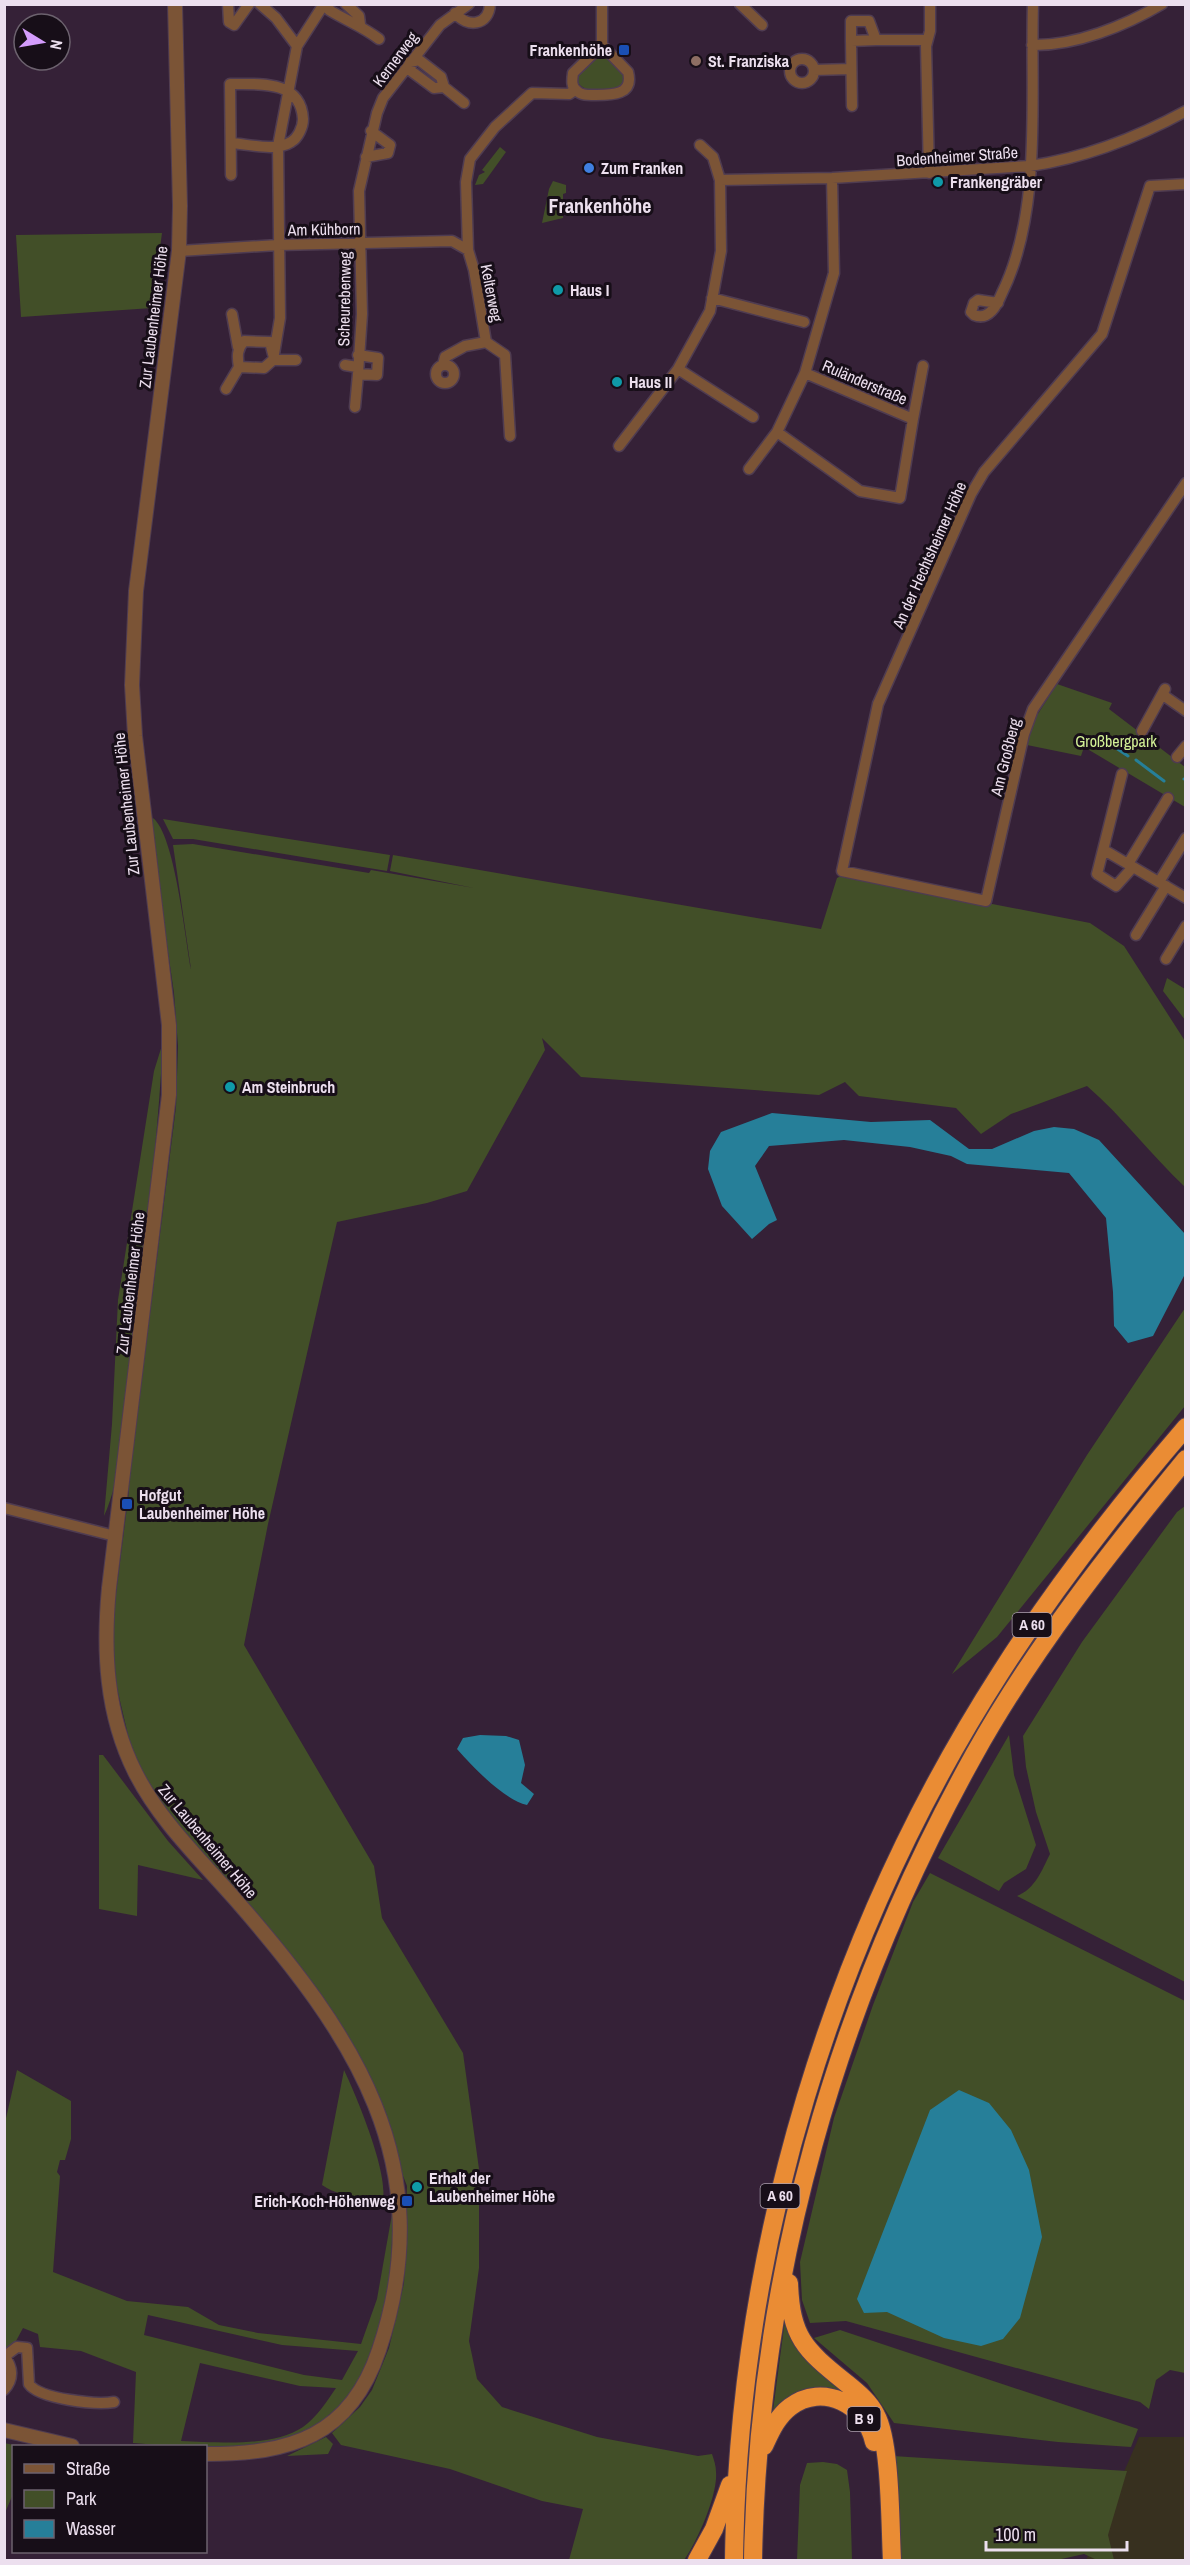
<svg xmlns="http://www.w3.org/2000/svg" width="1190" height="2565" viewBox="0 0 1190 2565" font-family="'Archivo Narrow',sans-serif">
<style>
.industrial{fill:#37301f}
.green{fill:#424f28;fill-rule:evenodd}
.water{fill:#267f99}
.lines{fill:none;stroke-linecap:round;stroke-linejoin:round}
.stream{stroke:#267f99;stroke-width:3}
.minor-casing{stroke:#4f3c51;stroke-width:13}
.tertiary-casing{stroke:#4f3c51;stroke-width:16}
.motorway-casing{stroke:#4f3c51;stroke-width:20}
.minor{stroke:#7b5436;stroke-width:10}
.tertiary{stroke:#7b5436;stroke-width:14}
.motorway{stroke:#ea8c34;stroke-width:18}
.transit-dot{fill:#1a4fb4;stroke:#170e18;stroke-width:2}
.education-dot{fill:#8d6e63;stroke:#170e18;stroke-width:2}
.shop-dot{fill:#3f7fe0;stroke:#170e18;stroke-width:2}
.culture-dot{fill:#0f9aa8;stroke:#170e18;stroke-width:2}
.labels{text-anchor:middle;stroke-width:6;stroke-linejoin:round;paint-order:stroke}
.shield{fill:#170e18;stroke:#aca0ae;stroke-width:1.5}
.shield-label{font-size:15px;font-weight:bold;fill:#ecdfee}
.poi-label{font-size:16px;font-weight:bold;fill:#ecdfee;stroke:#170e18;text-anchor:start}
.street-label{font-size:16px;fill:#ecdfee;stroke:#170e18}
.park-label{font-size:16px;fill:#d3f196;stroke:#170e18}
.quarter-label{font-size:20px;font-weight:bold;fill:#ecdfee;stroke:#170e18}
</style>
<rect width="100%" height="100%" fill="#352137"/>
<path class="industrial" d="M1139 2437H1185V2560H1086Z"/>
<path class="green" d="M601 54 611 61 625 77 623 87C607 90 585 96 576 80L578 73Z
M500 147 506 152 483 184 475 185 479 175 485 172 482 170Z
M553 181 566 185V193L563 194V218L542 223 549 189Z
M162 233 152 308 21 317 16 235Z
M1057 684 1112 703 1109 709 1185 767V807L1084 747 1081 756 1027 745 1034 720Z
M153 818C175 835 185 938 191 969L173 845 193 844 369 873 371 870 474 888 390 871 393 855 821 929 837 878 843 875 1090 923 1124 946 1185 1041V1187C1151 1155 1123 1117 1087 1086L1011 1114 981 1134 956 1108 859 1096 845 1082 819 1095 581 1077 542 1038 545 1050 467 1191 427 1203 337 1222 268 1524 244 1645 374 1866 382 1918 463 2053 479 2169V2268L469 2341 477 2379 502 2407 597 2437 698 2456 712 2454C714 2460 716 2466 716 2472 718 2495 697 2542 684 2560H569L583 2509 542 2501 450 2469 341 2445 332 2433 360 2407 372 2390 389 2348 404 2283 407 2186 352 2045 149 1789 133 1756 112 1667 111 1633 129 1491 128 1488 176 1107 178 1046 174 993 149 822Z
M163 819 390 855 387 871 193 839H173Z
M1167 978 1185 989V1020L1163 991Z
M163 1042C157 1150 144 1257 131 1364 126 1407 122 1479 104 1516L112 1424 118 1300 154 1071Z
M1185 1308V1406L997 1637 952 1674 1087 1455Z
M1185 1506V1982L1017 1896C1035 1889 1042 1870 1050 1854L1036 1812 1026 1767 1023 1736 1082 1642 1177 1512Z
M1009 1735 1014 1775 1036 1845 1026 1869 1004 1883 999 1891 938 1858Z
M99 1755H103L168 1841 203 1880 138 1865 137 1916 99 1909Z
M930 1873 1185 2001V2373L1170 2370 1156 2380 1149 2409 1140 2402 846 2321 810 2323 802 2300 800 2262 834 2118 873 2005 913 1902Z
M17 2070 71 2101V2139L65 2160H60L57 2172 60 2176 53 2272 127 2301 188 2307 219 2325 258 2333 361 2344 377 2299 392 2214C394 2300 377 2416 279 2441 232 2453 180 2447 133 2443L136 2372 81 2351 40 2347 38 2334 23 2328 16 2341 9 2348 5 2347 4 2127ZM148 2315 282 2345 358 2351 342 2380 304 2375 144 2335ZM200 2363 300 2386 336 2388C327 2401 317 2417 303 2427 272 2448 216 2442 181 2441Z
M344 2070C356 2095 391 2178 382 2202L377 2201 375 2195C357 2198 338 2196 322 2185Z
M786 2312 855 2395 878 2448 841 2396 772 2418Z
M840 2330 1138 2429 1131 2447 1058 2442 894 2423 867 2383 814 2338Z
M326 2437 333 2444 328 2454 287 2456Z
M4 2443 19 2446H14L13 2494 5 2513Z
M893 2456 1127 2471 1108 2535 1114 2560H1097L1084 2554 1057 2560H900Z
M823 2462 837 2464 847 2470 850 2492 852 2560H797L800 2485 807 2463Z"/>
<path class="water" d="M772 1113 871 1122 930 1120 969 1149H992L1034 1131 1054 1127 1074 1129 1099 1140 1185 1234V1274L1153 1336 1128 1343 1114 1326 1113 1292 1106 1218 1069 1173 967 1164 951 1156 910 1147 844 1140 769 1146 755 1166 777 1220 769 1224 752 1239 722 1206 708 1169 710 1151 721 1132Z
M480 1735 506 1736 519 1740 525 1765 521 1783 534 1794 527 1805C503 1799 474 1768 457 1749L463 1738Z
M959 2090 989 2103 1011 2130 1029 2170 1042 2237 1020 2318 1003 2339 981 2346 944 2338 887 2312 864 2313 857 2299 930 2110Z"/>
<g class="lines">
<path class="stream" d="M1098 736 1128 756
M1136 760 1164 781
M1184 779 1186 780"/>
<g class="minor-casing">
<path id="minor" d="M228 4 229 22 234 25 249 4
M260 4 276 18 297 46
M328 4 329 10C347 21 362 26 379 39
M346 4 359 16 360 24
M740 4 762 25
M455 13C467 28 489 26 490 4
M851 41V21H869L876 40H927
M602 45 573 73C572 80 571 87 577 91 582 96 590 95 596 95 612 95 634 95 628 72L602 45V4
M1032 45C1075 46 1125 26 1162 4
M790 71a12 12 0 1 1 24 0a12 12 0 1 1-24 0Z
M814 70 851 69
M444 87 434 88 411 71 410 62 419 60 441 77 444 87 464 103
M852 106 851 41 876 40
M366 157 388 153 390 145 371 131
M929 173 926 46 930 31V4
M231 175 230 84C260 84 301 80 303 119 303 127 298 138 291 142 276 152 247 144 231 143
M720 180 832 178 1030 166C1084 158 1138 137 1186 111
M1186 184 1150 186 1102 334 984 472 971 494 878 704 842 871 986 901 1024 734 1033 709 1186 483
M179 251 278 245 452 241 468 250
M712 298 804 322
M998 303 978 300 974 303 971 312 974 315C989 321 997 305 1002 293 1043 210 1030 96 1033 4
M232 314 238 347
M486 342 505 355 510 436
M358 355 378 358 377 375 358 374 362 314 359 191 377 113 383 98 440 25 469 4
M273 360 264 368 239 367C237 356 237 349 244 341L270 342 273 354
M296 360H273L280 318 278 146 297 46 324 4
M345 365 357 367
M443 365 445 357 465 346 486 342 474 270 468 250 466 182 470 159 495 127 532 93 569 94 575 90
M436 374a9 9 0 1 1 18 0a9 9 0 1 1-18 0Z
M678 369 753 417
M805 373 913 419 900 498 860 491 777 432 805 373 834 273 832 178
M226 389 239 367
M355 407 358 374
M913 419 923 366
M619 446 678 369 710 311 721 251 720 180 713 157 700 145
M749 469 777 432
M1163 695 1186 711
M1142 731 1165 689
M1177 757 1186 746
M1122 774 1097 874 1116 886 1133 867
M1104 850 1186 898
M1128 864 1168 798
M1159 882 1186 838
M1136 935 1166 886
M1166 959 1186 926
M4 1508 115 1536
M4 2356C13 2367 14 2379 4 2390
M5 2356 17 2347 27 2348 29 2384C39 2399 96 2405 114 2402"/>
</g>
<g class="tertiary-casing">
<path id="tertiary" d="M175 4 180 206 179 251 136 591 132 685 135 736 169 1025V1095L109 1588C103 1651 106 1714 135 1772 159 1820 199 1858 235 1899 353 2034 442 2163 379 2350 350 2437 290 2454 206 2454
M4 2430 72 2446"/>
</g>
<g class="motorway-casing">
<path id="motorway" d="M789 2283C791 2337 804 2349 845 2382 856 2391 869 2401 876 2415 891 2442 890 2526 892 2560
M764 2446C771 2431 777 2417 790 2407 823 2382 866 2405 874 2442
M697 2560 714 2529 730 2485
M734 2560C738 2248 832 1935 1001 1672 1056 1586 1119 1505 1186 1427
M753 2560C758 2276 836 2003 974 1755 1033 1649 1109 1553 1186 1459"/>
</g>
<use href="#minor" class="minor"/>
<use href="#tertiary" class="tertiary"/>
<use href="#motorway" class="motorway"/>
</g>
<g class="transit-dot">
<rect x="618" y="44" width="12" height="12" rx="3"/>
<rect x="121" y="1498" width="12" height="12" rx="3"/>
<rect x="401" y="2195" width="12" height="12" rx="3"/>
</g>
<circle class="education-dot" cx="696" cy="61" r="6"/>
<circle class="shop-dot" cx="589" cy="168" r="6"/>
<g class="culture-dot">
<circle cx="938" cy="182" r="6"/>
<circle cx="558" cy="290" r="6"/>
<circle cx="617" cy="382" r="6"/>
<circle cx="230" cy="1087" r="6"/>
<circle cx="417" cy="2187" r="6"/>
</g>
<g class="labels">
<g class="shield">
<rect x="1012.5" y="1613" width="39" height="24" rx="4.5"/>
<rect x="760.5" y="2184" width="39" height="24" rx="4.5"/>
<rect x="847.5" y="2407" width="33" height="24" rx="4.5"/>
</g>
<g class="shield-label">
<text x="1032" y="1630">A 60</text>
<text x="780" y="2201">A 60</text>
<text x="864" y="2424">B 9</text>
</g>
<g class="poi-label">
<text x="612" y="56" text-anchor="end">Frankenhöhe</text>
<text x="708" y="67">St. Franziska</text>
<text x="601" y="174">Zum Franken</text>
<text x="950" y="188">Frankengräber</text>
<text x="570" y="296">Haus I</text>
<text x="629" y="388">Haus II</text>
<text x="242" y="1093">Am Steinbruch</text>
<text x="139" y="1501">Hofgut<tspan x="139" dy="18">Laubenheimer Höhe</tspan></text>
<text x="429" y="2184">Erhalt der<tspan x="429" dy="18">Laubenheimer Höhe</tspan></text>
<text x="395" y="2207" text-anchor="end">Erich-Koch-Höhenweg</text>
</g>
<g class="street-label">
<text transform="translate(395 59) rotate(-53)" y="6">Kernerweg</text>
<text transform="translate(957 156) rotate(-4)" y="6">Bodenheimer Straße</text>
<text transform="translate(324 229) rotate(-1)" y="6">Am Kühborn</text>
<text transform="translate(492 293) rotate(79)" y="6">Kelterweg</text>
<text transform="translate(344 299) rotate(-89)" y="6">Scheurebenweg</text>
<text transform="translate(153 317) rotate(-83)" y="6">Zur Laubenheimer Höhe</text>
<text transform="translate(865 382) rotate(23)" y="6">Ruländerstraße</text>
<text transform="translate(929 555) rotate(-66)" y="6">An der Hechtsheimer Höhe</text>
<text transform="translate(1005 757) rotate(-76)" y="6">Am Großberg</text>
<text transform="translate(126 804) rotate(-96)" y="6">Zur Laubenheimer Höhe</text>
<text transform="translate(130 1283) rotate(-83)" y="6">Zur Laubenheimer Höhe</text>
<text transform="translate(208 1841) rotate(50)" y="6">Zur Laubenheimer Höhe</text>
</g>
<g class="park-label">
<text x="1116" y="747">Großbergpark</text>
</g>
<g class="quarter-label">
<text x="600" y="213">Frankenhöhe</text>
</g>
</g>
<rect width="1190" height="2565" fill="none" stroke="#ecdfee" stroke-width="12"/>
<rect x="12" y="2445" width="195" height="108" fill="#170e18" stroke="#6c626e" stroke-width="1.5"/>
<rect x="24" y="2464" width="30" height="9" fill="#7b5436" stroke="#6c626e" stroke-width="1.5"/>
<text x="66" y="2475" font-size="18" fill="#ecdfee">Straße</text>
<rect x="24" y="2490" width="30" height="18" fill="#424f28" stroke="#6c626e" stroke-width="1.5"/>
<text x="66" y="2505" font-size="18" fill="#ecdfee">Park</text>
<rect x="24" y="2520" width="30" height="18" fill="#267f99" stroke="#6c626e" stroke-width="1.5"/>
<text x="66" y="2535" font-size="18" fill="#ecdfee">Wasser</text>
<g transform="translate(42 42) rotate(101)"><circle r="28" fill="#170e18" stroke="#6c626e" stroke-width="1.5"/>
<path d="M0-4.5L10 22L0 15L-10 22Z" fill="#d49cfc"/>
<text y="-9" font-size="16" font-weight="bold" text-anchor="middle" fill="#ecdfee">N</text>
</g>
<path d="M986 2541v9h141v-9" fill="none" stroke="#ecdfee" stroke-width="3"/>
<text x="995" y="2541" font-size="18" fill="#ecdfee" stroke="#170e18" stroke-width="4.5" paint-order="stroke">100 m</text>
</svg>
